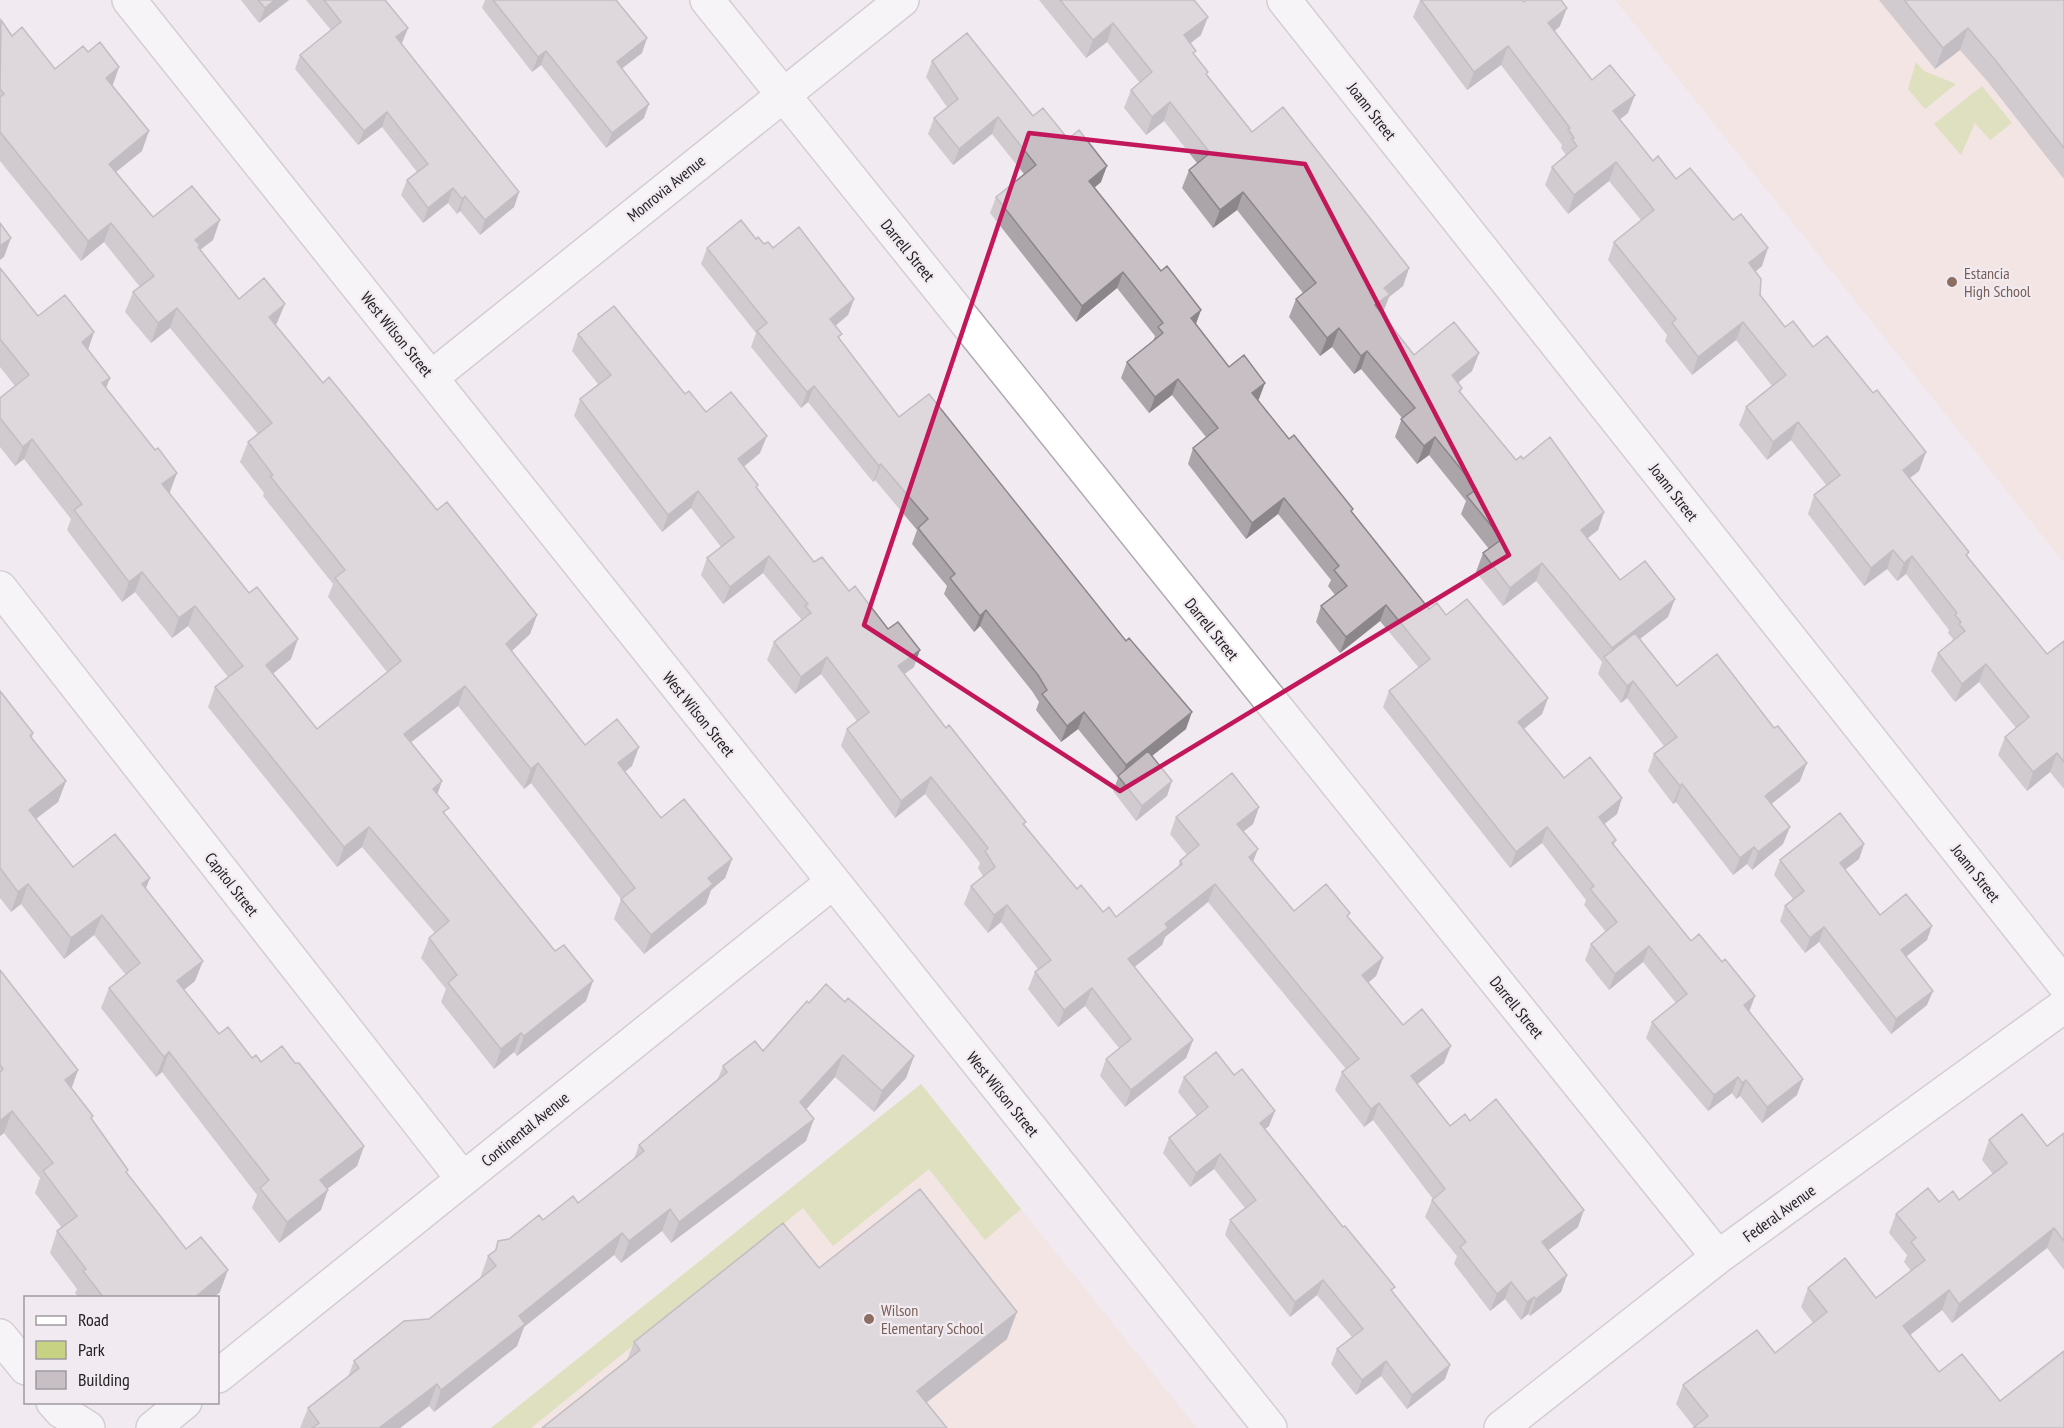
<svg xmlns="http://www.w3.org/2000/svg" width="2064" height="1428" viewBox="0 0 2064 1428" font-family="'PT Sans Narrow',sans-serif">
<style>
.education{fill:#f6ddd4}
.green{fill:#c7d283}
.lines{fill:none;stroke-linecap:round;stroke-linejoin:round}
.street-casing{stroke:#b1abb1;stroke-width:36}
.secondary-casing{stroke:#b1abb1;stroke-width:36}
.street{stroke:#fff;stroke-width:33}
.secondary{stroke:#fff;stroke-width:33}
.wall{fill:#aba4a9}
.shaded-wall{fill:#8b8689}
.building{fill:#c7bfc4;stroke:#8b8689;stroke-width:1.5}
.marked{fill:none;stroke:#c2185b;stroke-width:4.5;stroke-linejoin:round}
.education-dot{fill:#8d6e63;stroke:#f1ebf1;stroke-width:2}
.labels{text-anchor:middle;stroke-width:4.5;stroke-linejoin:round;paint-order:stroke}
.street-label{font-size:16px;fill:#232123;stroke:#f1ebf1}
.education-label{font-size:16px;fill:#785e54;stroke:#f1ebf1;text-anchor:start}
</style>
<rect width="100%" height="100%" fill="#f1ebf1"/>
<path class="education" d="M1615 0H2064V563Z
M921 1084 1197 1428H491Z"/>
<path class="green" d="M1916 62 1924 71 1956 84 1925 109 1908 89Z
M1982 86 2012 123 1990 140 1975 123 1961 155 1934 124Z
M921 1084 1021 1209 985 1240 929 1169 833 1246 803 1208 531 1428H491Z"/>
<g class="lines">
<g class="street-casing">
<path id="street" d="M707 0 1718 1257
M1284 0 2064 984
M432 377 902 0
M0 588 463 1179
M0 1336 26 1368
M218 1376 833 882
M53 1402 61 1411 88 1428
M153 1428 185 1402
M1501 1428 1718 1257 2064 1006"/>
</g>
<g class="secondary-casing">
<path id="secondary" d="M129 0 1270 1428"/>
</g>
<use href="#street" class="street"/>
<use href="#secondary" class="secondary"/>
</g>
<path class="wall" d="M241 0H289L259 23Z
M306 0H385L408 28 401 44 519 192 514 207 480 235 460 211 457 214 448 203 423 223 401 195 407 180 417 172 382 127 358 145 295 69 300 55 331 30Z
M485 0H616L642 53 622 68 644 118 606 148 541 65 532 72 482 8Z
M1039 0H1194L1201 35 1190 43 1194 55 1207 75 1252 132 1409 268 1403 286 1389 297 1383 312 1382 314 1414 355 1479 353 1472 371 1458 383 1462 388 1460 393 1516 460 1523 459 1604 512 1598 530 1587 538 1620 580 1668 617 1640 639 1677 686 1800 781 1771 804 1783 844 1752 870 1747 864 1733 875 1676 802 1673 804 1648 771 1654 754 1664 746 1627 698 1621 703 1598 674 1602 662 1536 581 1503 606 1476 572 1483 553 1489 549 1461 514 1466 501 1429 455 1417 464 1395 437 1402 418 1361 369 1354 374 1332 347 1320 356 1289 317 1296 299 1303 293 1237 210 1213 228 1182 188 1189 170 1197 163 1164 121 1146 135 1124 108 1131 90 1140 83 1107 42 1086 58Z
M1420 0H1522L1560 26 1555 31 1592 80 1628 113 1619 120 1653 161 1676 179 1762 266 1755 272 1760 295 1785 327 1873 393 1926 452 1919 471 1910 478 1969 552 1967 556 2047 654 2064 641V789L2050 772 2027 791 1998 755 2005 737 2016 728 1979 682 1955 702 1931 671 1938 653 1952 641 1953 639 1948 633 1949 630 1906 574 1897 581 1887 569 1864 586 1808 514 1814 495 1827 486 1791 440 1767 460 1739 425 1746 407 1772 386 1736 340 1692 375 1665 341 1667 335 1608 260 1614 242 1641 220 1609 181 1568 214 1545 185 1552 167 1566 155 1561 148 1562 145 1501 65 1467 90 1413 17Z
M1879 0H2064V179L1988 82 1960 50 1935 69Z
M0 21 12 36 55 69 88 52 119 67 112 87 142 151 116 172 153 217 213 240 200 250 239 299 277 323 275 325 323 383 437 510 537 615 530 634 512 651 585 745 632 766 625 772 661 818 732 859 725 878 711 890 706 904 644 954 614 919 621 899 531 783 524 789 458 706 411 742 442 781 437 794 446 816 586 1001 517 1056 514 1052 494 1069 441 1002 446 989 421 958 429 938 435 933 362 847 337 867 208 707 215 687 228 677 188 626 172 638 135 592 122 602 67 530 71 519 24 459 15 466 0 447V398L15 386 0 367V268L38 316 94 332 88 350 110 378 106 388 170 492 169 493 291 659 273 673 317 729 387 672 328 597 333 584 263 496 264 493 240 462 248 442 258 434 170 328 151 343 125 312 133 292 140 287 104 242 81 261 0 161Z
M932 61 1033 116 1101 182 1094 188 1161 271 1201 310 1196 324 1229 367 1259 399 1258 400 1289 439 1352 512 1429 609 1446 615 1548 698 1542 714 1524 729 1564 778 1622 798 1617 814 1604 824 1616 840 1614 845 1691 941 1722 962 1755 996 1749 1011 1797 1095 1762 1123 1740 1096 1736 1099 1732 1093 1708 1111 1646 1038 1652 1022 1676 1003 1643 962 1609 990 1585 960 1591 944 1606 932 1584 905 1586 900 1542 843 1510 868 1383 707 1389 691 1419 668 1380 621 1340 653 1316 622 1321 606 1335 595 1328 586 1331 580 1278 514 1246 539 1188 464 1193 448 1206 437 1172 395 1149 413 1121 378 1127 362 1153 341 1155 336 1117 288 1076 322 990 213 996 197 1024 174 992 134 953 165 928 134 934 118 947 107 926 77Z
M756 239 764 244 773 248 854 299 848 315 835 326 840 339 899 417 1186 729 1152 756 1167 796 1136 821 1113 791 1118 778 1078 729 1061 742 1036 710 1039 702 1032 691 980 626 974 632 944 594 947 586 912 544 917 530 875 480 873 482 808 402 801 408 751 347 756 333 701 264 707 248Z
M578 334 685 394 706 412 760 453 744 467 757 489 814 562 849 591 914 667 904 674 946 728 1077 889 1103 912 1116 917 1178 868 1180 861 1187 855 1170 834 1176 817 1259 807 1253 824 1243 832 1253 862 1294 911 1349 918 1383 958 1376 976 1368 983 1403 1025 1444 1063 1417 1084 1450 1126 1470 1121 1578 1227 1548 1250 1567 1275 1561 1292 1530 1316 1528 1314 1521 1320 1505 1299 1490 1311 1454 1264 1457 1256 1425 1217 1432 1200 1433 1199 1373 1120 1364 1127 1335 1090 1342 1072 1346 1069 1208 902 1165 937 1162 945 1134 967 1193 1040 1186 1058 1125 1107 1100 1076 1106 1059 1119 1048 1085 1006 1058 1027 1028 989 1035 972 1038 969 1001 922 988 933 964 904 971 886 983 876 978 868 980 863 967 846 925 794 895 818 841 746 847 729 857 721 821 674 795 694 767 660 774 642 800 622 801 619 763 573 723 604 701 575 707 558 721 547 691 508 662 532 574 416 580 399 598 384 572 351Z
M0 691 33 733 32 738 66 781 58 802 36 819 73 867 146 888 195 981 184 990 219 1034 252 1058 261 1062 295 1063 364 1146 357 1166 327 1189 321 1210 279 1243 252 1208 257 1195 162 1072 156 1077 101 1008 109 988 126 975 94 935 64 959 21 904 11 912 0 898Z
M1864 844 1859 859 1845 870 1880 915 1927 940 1906 957 1927 1005 1891 1034 1819 942 1805 953 1780 921 1785 906 1793 899 1774 875 1780 860Z
M0 970 78 1070 72 1088 127 1174 220 1292 213 1298H79L75 1293 77 1289 50 1253 57 1231 62 1228 35 1193 40 1178 4 1133 0 1136Z
M845 1002 914 1056 906 1078 874 1112 835 1077 806 1109V1141L671 1243 662 1231 621 1263 614 1255 524 1327 517 1346 434 1412 429 1406 400 1428H300L308 1408 348 1377 354 1361 429 1319 480 1278 488 1256 495 1250 498 1241 509 1239 543 1220 578 1203 634 1159 639 1145 717 1081 723 1066 763 1051 809 1003Z
M1184 1077 1269 1126 1265 1129 1393 1293 1445 1379 1407 1409 1381 1376 1356 1395 1331 1364 1337 1349 1352 1337 1317 1295 1290 1317 1225 1235 1230 1220 1245 1208 1214 1169 1190 1187 1163 1153 1169 1138 1197 1116 1178 1092Z
M2064 1133V1270L2047 1248 1952 1323 1942 1310 1910 1335 1939 1372 2000 1401 2064 1428 1694 1427 1676 1404 1683 1385 1775 1353 1813 1323 1801 1307 1808 1288 1876 1298 1911 1271 1904 1262 1907 1255 1889 1233 1896 1214 1939 1202 1959 1200 1993 1174 1982 1160 1989 1140 2047 1146Z
M819 1268 1007 1339 926 1402 627 1360 634 1342Z"/>
<path class="shaded-wall" d="M275 0H289L259 23 265 8Z
M1567 8 1560 26 1542 41 1548 23Z
M1208 17 1201 35 1177 54 1184 35Z
M1113 23 1107 42 1086 58 1093 40Z
M408 28 402 43 391 52 396 37Z
M1968 28 1960 50 1935 69 1943 48Z
M647 38 642 53 611 77 617 62Z
M1508 46 1501 65 1467 90 1474 72Z
M546 51 541 65 532 72 538 57Z
M119 67 112 87 106 78Z
M1635 95 1628 113 1606 130 1613 111Z
M1170 102 1164 121 1146 135 1152 117Z
M649 104 644 118 606 148 612 133Z
M387 112 382 127 358 145 364 131Z
M998 117 992 134 953 165 959 149Z
M149 131 142 151 102 183 109 164Z
M1616 162 1609 181 1568 214 1574 195Z
M1107 166 1101 182 1083 197 1089 181Z
M453 188 448 203 423 223 428 208Z
M519 192 514 207 480 235 485 220Z
M1243 192 1237 210 1213 228 1220 210Z
M465 196 460 211 457 214 462 199Z
M220 220 213 240 197 252 195 240Z
M111 223 104 242 81 261 88 241Z
M11 238 4 257 0 260V246Z
M1768 248 1762 266 1742 282 1749 263Z
M1409 268 1403 286 1389 297 1383 312 1369 324 1375 305 1384 288Z
M1123 272 1117 288 1076 322 1082 306Z
M854 299 848 315 824 335 830 319Z
M285 304 277 323 262 336 269 317Z
M177 308 170 328 151 343 158 323Z
M1201 310 1195 326 1191 318Z
M1743 322 1736 340 1692 375 1698 357Z
M1339 328 1332 347 1320 356 1327 338Z
M94 332 87 352 82 342Z
M1367 351 1361 369 1354 374 1361 356Z
M1479 353 1472 371 1445 393 1452 375Z
M110 378 102 398V383Z
M1178 379 1172 395 1149 413 1155 397Z
M1265 383 1259 399 1247 409 1252 393Z
M814 386 808 402 801 408 807 392Z
M1798 422 1791 440 1767 460 1773 442Z
M767 436 760 453 731 476 738 459Z
M1435 437 1429 455 1417 464 1424 446Z
M32 439 24 459 15 466 23 447Z
M1926 452 1919 471 1897 488 1903 470Z
M881 464 875 480 873 482 879 466Z
M177 473 170 492 155 504 162 484Z
M698 491 691 508 662 532 668 515Z
M1284 498 1278 514 1246 539 1252 523Z
M1604 512 1598 530 1574 549 1581 530Z
M1893 550 1887 569 1864 586 1871 568Z
M769 556 763 573 723 604 730 587Z
M1912 556 1906 574 1897 581 1904 563Z
M1542 563 1536 581 1503 606 1510 588Z
M142 572 135 592 122 602 129 582Z
M1675 599 1668 617 1609 663 1607 661 1612 648Z
M1386 605 1380 621 1340 653 1346 637Z
M195 606 188 626 172 638 179 618Z
M986 610 980 626 974 632 980 616Z
M537 615 530 634 498 663 506 644Z
M298 639 291 659 259 685 266 665Z
M920 650 914 667 892 683 898 666Z
M827 657 821 674 795 694 801 677Z
M1986 664 1979 682 1955 702 1962 684Z
M1633 681 1627 698 1621 703 1627 686Z
M465 686 458 706 397 753 404 734Z
M1548 698 1542 714 1512 738 1518 722Z
M1084 712 1078 729 1061 742 1067 726Z
M1192 712 1186 729 1120 781 1126 765Z
M639 747 632 766 610 783 618 763Z
M2057 753 2050 772 2027 791 2033 772Z
M538 763 531 783 524 789 531 769Z
M1807 763 1800 781 1759 814 1765 796Z
M931 777 925 794 895 818 901 801Z
M66 781 58 802 21 830 29 810Z
M442 781 435 801 433 789Z
M1172 781 1167 796 1136 821 1142 806Z
M1682 784 1676 802 1673 804 1680 786Z
M1622 798 1617 814 1593 833 1599 817Z
M1259 807 1253 824 1231 841 1237 824Z
M369 827 362 847 337 867 344 847Z
M1547 827 1542 843 1510 868 1516 852Z
M1790 827 1783 844 1752 870 1758 852Z
M1864 844 1859 859 1834 878 1840 863Z
M1754 847 1747 864 1733 875 1740 858Z
M1258 849 1251 867 1249 857Z
M732 859 725 878 711 890 706 904 644 954 651 935 708 878Z
M150 878 142 898V884Z
M28 884 21 904 11 912 18 892Z
M1215 884 1208 902 1165 937 1162 945 1122 977 1128 959 1165 924Z
M1007 905 1001 922 988 933 994 915Z
M102 915 94 935 64 959 71 938Z
M1932 926 1927 940 1895 965 1901 950Z
M1824 927 1819 942 1805 953 1810 938Z
M1649 946 1643 962 1609 990 1615 974Z
M1383 958 1376 976 1355 993 1362 975Z
M203 961 195 981 170 1001 177 981Z
M593 981 586 1001 517 1056 524 1036Z
M1092 988 1085 1006 1058 1027 1064 1010Z
M1933 991 1927 1005 1891 1034 1896 1019Z
M1755 996 1749 1012 1744 1005Z
M521 1033 514 1052 494 1069 501 1049Z
M1193 1040 1186 1058 1125 1107 1131 1090Z
M1451 1046 1444 1063 1405 1094 1411 1076Z
M169 1052 162 1072 156 1077 164 1057Z
M843 1055 835 1077 793 1124 800 1102Z
M914 1056 906 1078 874 1112 882 1091Z
M78 1070 70 1091 65 1080Z
M1738 1077 1732 1093 1708 1111 1714 1095Z
M1803 1079 1797 1095 1762 1123 1767 1107Z
M1746 1080 1740 1096 1736 1099 1742 1083Z
M1379 1103 1373 1120 1364 1127 1371 1109Z
M12 1111 4 1133 0 1136V1121Z
M1275 1111 1269 1126 1254 1137 1260 1123Z
M814 1119 806 1141 671 1243 679 1222Z
M364 1146 357 1166 313 1200 320 1180Z
M1220 1154 1214 1169 1190 1187 1196 1173Z
M328 1190 321 1210 279 1243 287 1222Z
M670 1209 662 1231 621 1263 629 1241Z
M1584 1210 1578 1227 1536 1260 1542 1242Z
M2054 1228 2047 1248 1952 1323 1959 1304Z
M622 1233 614 1255 524 1327 517 1346 434 1412 441 1390 519 1316Z
M228 1270 220 1292 213 1298H194Z
M1567 1275 1561 1292 1530 1316 1536 1299Z
M1323 1280 1317 1295 1290 1317 1295 1302Z
M1511 1282 1505 1299 1490 1311 1497 1294Z
M1949 1290 1942 1310 1896 1346 1903 1326Z
M1534 1297 1528 1314 1521 1320 1527 1302Z
M1017 1312 1007 1339 907 1418 917 1391Z
M1386 1361 1381 1376 1356 1395 1362 1380Z
M1450 1365 1445 1379 1407 1409 1412 1395Z
M437 1384 429 1406 400 1428H379Z"/>
<path class="building" d="M258 0H275L265 8Z
M324 0H385L408 28 396 37 519 192 485 220 465 196 462 199 453 188 428 208 407 180 428 164 387 112 364 131 300 55 341 22Z
M493 0H616L647 38 617 62 649 104 612 133 546 51 538 57Z
M1060 0H1194L1208 17 1184 35 1196 51 1193 53 1208 72 1206 74 1252 132 1283 107 1409 268 1384 288 1390 294 1375 305 1414 355 1454 322 1479 353 1452 375 1462 388 1459 391 1516 460 1521 456 1523 459 1550 437 1604 512 1581 530 1620 580 1645 561 1675 599 1612 648 1542 563 1510 588 1483 553 1502 539 1467 496 1477 489 1435 437 1424 446 1401 419 1415 408 1367 351 1361 356 1339 328 1327 338 1296 299 1316 283 1243 192 1220 210 1189 170 1210 153 1170 102 1152 117 1131 90 1152 72 1113 23 1093 40Z
M1421 0H1522L1524 2 1526 0H1561L1567 8 1548 23 1592 80 1610 65 1635 95 1613 111 1653 161 1658 156 1676 179 1690 168 1733 220 1741 214 1768 248 1749 263 1761 279 1760 295 1785 327 1793 321 1813 347 1827 336 1873 393 1877 390 1926 452 1903 470 1969 552 1966 555 2047 654 2064 641V762L2057 753 2033 772 2005 737 2029 717 1986 664 1962 684 1938 653 1965 631 1959 624 1961 622 1955 615 1957 613 1912 556 1904 563 1893 550 1871 568 1814 495 1840 475 1798 422 1773 442 1746 407 1786 375 1743 322 1698 357 1672 323 1676 319 1614 242 1654 210 1616 162 1574 195 1552 167 1577 146 1572 139 1574 138 1568 129 1570 128 1508 46 1474 72Z
M1904 0H2064V148L1996 61 1968 28 1943 48Z
M1 20 12 36 22 27 55 69 83 46 88 52 100 42 119 67 106 78 149 131 109 164 153 217 192 186 220 220 195 240 200 245 198 247 239 299 264 278 285 304 269 317 323 383 329 377 437 510 447 502 537 615 506 644 585 745 617 719 639 747 618 763 661 818 684 799 732 859 708 878 713 884 651 935 621 899 635 888 538 763 531 769 465 686 404 734 442 781 433 789 449 808 443 812 555 951 564 945 593 981 524 1036 521 1033 501 1049 448 983 457 975 429 938 449 921 369 827 344 847 215 687 243 666 195 606 179 618 142 572 129 582 74 510 82 504 32 439 23 447 0 418V398L29 375 0 339V268L38 316 65 295 94 332 82 342 110 378 102 383 155 450 158 448 177 473 162 484 249 593 257 587 298 639 266 665 317 729 401 661 335 578 345 570 270 476 273 475 248 442 272 423 177 308 158 323 133 292 154 276 111 223 88 241 0 132V97L4 94 0 89Z
M967 33 1033 116 1043 108 1068 139 1079 130 1107 166 1089 181 1161 271 1167 266 1201 310 1191 318 1229 367 1244 355 1265 383 1252 393 1289 439 1294 435 1317 464 1353 509 1351 511 1429 609 1437 603 1446 615 1467 599 1548 698 1518 722 1564 778 1590 757 1622 798 1599 817 1616 840 1612 843 1691 941 1699 934 1722 962 1725 959 1755 996 1744 1005 1803 1079 1767 1107 1746 1080 1742 1083 1738 1077 1714 1095 1652 1022 1687 994 1649 946 1615 974 1591 944 1617 922 1590 889 1594 886 1547 827 1516 852 1389 691 1430 659 1386 605 1346 637 1321 606 1347 586 1334 570 1339 566 1284 498 1252 523 1193 448 1218 428 1178 379 1155 397 1127 362 1163 333 1158 327 1163 323 1123 272 1082 306 996 197 1036 165 998 117 959 149 934 118 958 99 932 61Z
M741 220 756 239 758 237 764 244 768 242 773 248 799 227 854 299 830 319 842 334 838 337 899 417 929 394 1126 641 1129 638 1192 712 1126 765 1084 712 1067 726 1042 694 1047 690 1038 675 986 610 980 616 950 578 955 574 918 528 928 519 881 464 879 466 814 386 807 392 757 331 767 323 707 248Z
M0 223 11 238 0 246Z
M614 306 685 394 689 391 706 412 731 392 767 436 738 459 758 485 756 487 814 562 822 557 849 591 855 586 888 629 898 622 920 650 898 666 946 728 949 725 1026 822 1023 824 1077 889 1081 885 1103 912 1109 907 1116 917 1182 864 1180 861 1199 845 1176 817 1232 773 1259 807 1237 824 1258 849 1249 857 1294 911 1326 884 1350 913 1347 916 1383 958 1362 975 1403 1025 1422 1009 1451 1046 1411 1076 1450 1126 1465 1114 1470 1121 1496 1099 1584 1210 1542 1242 1567 1275 1536 1299 1534 1297 1527 1302 1511 1282 1497 1294 1460 1247 1466 1242 1432 1200 1445 1189 1379 1103 1371 1109 1342 1072 1359 1059 1215 884 1165 924 1168 928 1128 959 1193 1040 1131 1090 1106 1059 1131 1039 1092 988 1064 1010 1035 972 1051 960 1007 905 994 915 971 886 995 867 985 851 988 848 973 829 931 777 901 801 847 729 869 712 827 657 801 677 774 642 811 613 805 606 808 604 769 556 730 587 707 558 734 537 698 491 668 515 580 399 611 375 578 334Z
M1635 633 1677 686 1717 654 1774 728 1778 726 1807 763 1765 796 1790 827 1758 852 1754 847 1740 858 1682 784 1680 786 1654 754 1677 737 1633 681 1627 686 1604 657Z
M0 691 33 733 30 736 66 781 29 810 73 867 115 834 150 878 142 884 203 961 177 981 219 1034 228 1027 252 1058 256 1055 261 1062 282 1046 295 1063H299L364 1146 320 1180 328 1190 287 1222 260 1188 269 1180 169 1052 164 1057 109 988 140 963 102 915 71 938 28 884 18 892 0 868Z
M1148 751 1172 781 1142 806 1118 776Z
M1840 813 1864 844 1840 863 1880 915 1906 894 1932 926 1901 950 1933 991 1896 1019 1824 927 1810 938 1785 906 1804 891 1780 860Z
M0 970 78 1070 65 1080 93 1116 91 1118 128 1170 126 1172 186 1249 201 1237 228 1270 194 1298H104L83 1271 86 1269 57 1231 77 1216 43 1171 53 1163 12 1111 0 1121V1072L3 1069 0 1065Z
M826 984 845 1002 848 998 914 1056 882 1091 843 1055 800 1102 814 1119 679 1222 670 1209 629 1241 622 1233 519 1316 525 1324 441 1390 437 1384 379 1428H312L319 1423 308 1408 359 1368 354 1361 404 1321 429 1319 496 1266 488 1256 496 1250 498 1241 509 1239 539 1215 543 1220 573 1196 578 1203 644 1151 639 1145 727 1072 723 1066 755 1041 763 1051 807 1001 809 1003Z
M1216 1052 1234 1075 1242 1069 1275 1111 1260 1123 1343 1227 1345 1226 1395 1287 1391 1290 1450 1365 1412 1395 1386 1361 1362 1380 1337 1349 1363 1329 1323 1280 1295 1302 1230 1220 1256 1200 1220 1154 1196 1173 1169 1138 1208 1107 1184 1077Z
M2022 1114 2047 1146 2064 1133V1241L2054 1228 1959 1304 1949 1290 1903 1326 1939 1372 1962 1354 2000 1401 2064 1351V1428H1693L1708 1416 1683 1385 1757 1330 1775 1353 1827 1312 1808 1288 1845 1258 1876 1298 1925 1260 1911 1242 1916 1238 1896 1214 1928 1188 1939 1202 1953 1191 1959 1200 2007 1163 1989 1140Z
M920 1189 1017 1312 917 1391 947 1428H542L640 1350 634 1342 783 1223 819 1268Z"/>
<path d="M0 0H2064V1428H0ZM1029 133 1305 164 1509 555 1120 791 864 625Z" fill="#f1ebf1" fill-opacity=".55" fill-rule="evenodd"/>
<path class="marked" d="M1029 133 1305 164 1509 555 1120 791 864 625Z"/>
<g class="education-dot">
<circle cx="1952" cy="282" r="6"/>
<circle cx="869" cy="1319" r="6"/>
</g>
<g class="labels">
<g class="street-label">
<text transform="translate(1372 111) rotate(52)" y="6">Joann Street</text>
<text transform="translate(666 188) rotate(-39)" y="6">Monrovia Avenue</text>
<text transform="translate(908 250) rotate(51)" y="6">Darrell Street</text>
<text transform="translate(397 334) rotate(51)" y="6">West Wilson Street</text>
<text transform="translate(1674 492) rotate(52)" y="6">Joann Street</text>
<text transform="translate(1212 629) rotate(51)" y="6">Darrell Street</text>
<text transform="translate(699 714) rotate(51)" y="6">West Wilson Street</text>
<text transform="translate(1976 873) rotate(52)" y="6">Joann Street</text>
<text transform="translate(232 884) rotate(52)" y="6">Capitol Street</text>
<text transform="translate(1517 1007) rotate(51)" y="6">Darrell Street</text>
<text transform="translate(1003 1094) rotate(51)" y="6">West Wilson Street</text>
<text transform="translate(525 1129) rotate(-39)" y="6">Continental Avenue</text>
<text transform="translate(1779 1213) rotate(-36)" y="6">Federal Avenue</text>
</g>
<g class="education-label">
<text x="1964" y="279">Estancia<tspan x="1964" dy="18">High School</tspan></text>
<text x="881" y="1316">Wilson<tspan x="881" dy="18">Elementary School</tspan></text>
</g>
</g>
<rect x="24" y="1296" width="195" height="108" fill="#f1ebf1" stroke="#9f9a9f" stroke-width="1.5"/>
<rect x="36" y="1316" width="30" height="9" fill="#ffffff" stroke="#9f9a9f" stroke-width="1.5"/>
<text x="78" y="1326" font-size="18" fill="#232123">Road</text>
<rect x="36" y="1341" width="30" height="18" fill="#c7d283" stroke="#9f9a9f" stroke-width="1.5"/>
<text x="78" y="1356" font-size="18" fill="#232123">Park</text>
<rect x="36" y="1371" width="30" height="18" fill="#c7bfc4" stroke="#9f9a9f" stroke-width="1.5"/>
<text x="78" y="1386" font-size="18" fill="#232123">Building</text>
</svg>
